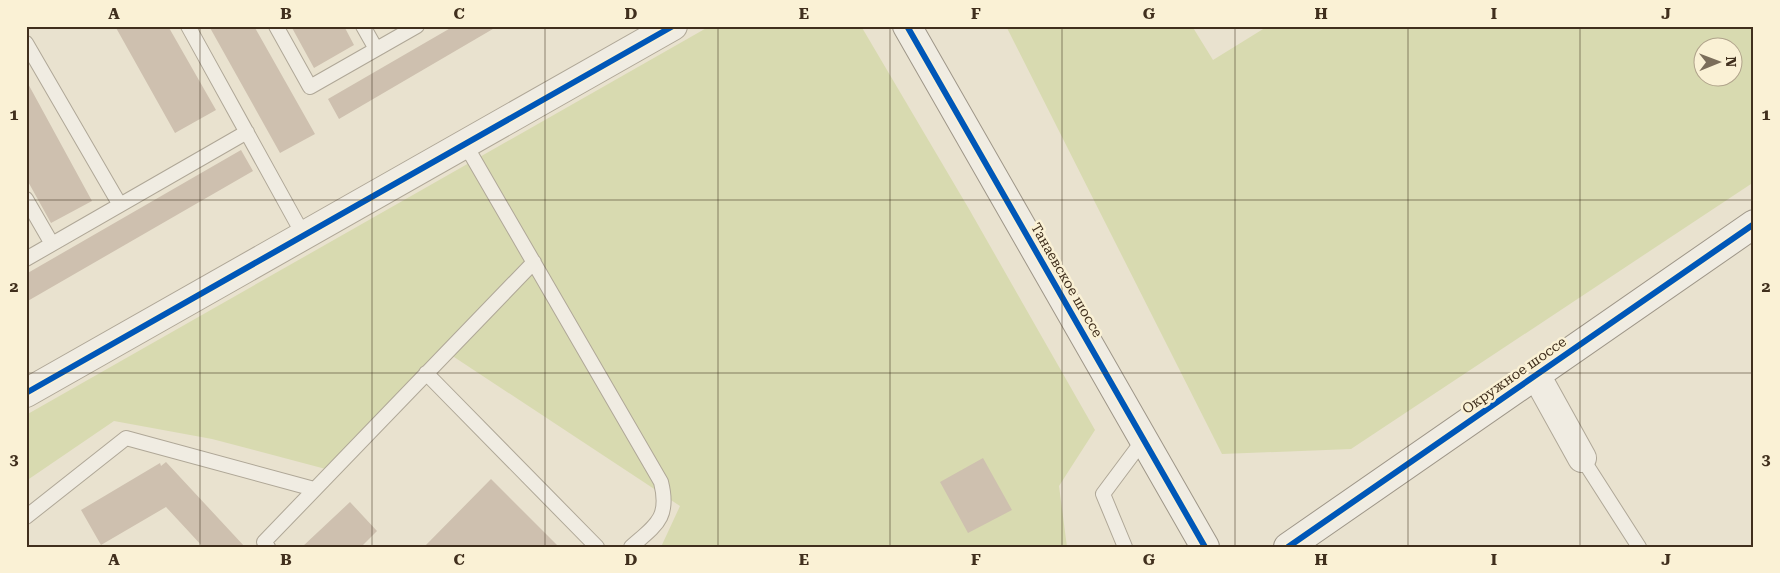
<svg xmlns="http://www.w3.org/2000/svg" width="1780" height="573" viewBox="0 0 1780 573" font-family="'Roboto Serif',serif">
<style>
.green{fill:#d8dab0;fill-rule:evenodd}
.building{fill:#cec0af}
.lines{fill:none;stroke-linecap:round;stroke-linejoin:round}
.lane-casing{stroke:#afa797;stroke-width:16}
.street-casing{stroke:#afa797;stroke-width:30}
.secondary-casing{stroke:#9e9688;stroke-width:30}
.lane{stroke:#f0ece2;stroke-width:14}
.street{stroke:#f0ece2;stroke-width:28}
.secondary{stroke:#f0ece2;stroke-width:28}
.cycleway-casing{stroke:#faf1d5;stroke-width:9}
.cycleway{stroke:#0057b8;stroke-width:6}
.grid{fill:none;stroke:#402f1d;stroke-width:1;stroke-opacity:0.55}
.labels{text-anchor:middle;stroke-width:5;stroke-linejoin:round;paint-order:stroke}
.street-label{font-size:14px;fill:#402f1d;stroke:#faf1d5}
.neatline{fill:none;stroke:#402f1d;stroke-width:2}
.grid-label{font-size:16px;text-anchor:middle;font-weight:bold;fill:#402f1d}
</style>
<rect width="100%" height="100%" fill="#e9e2cf"/>
<path class="green" d="M710 26H861L969 209 1095 430 1059 486 1067 547H661L680 506 451 355 337 472 212 439 114 421 26 481V415Z
M1006 26H1192L1213 60 1268 26H1754V182L1351 449 1222 454ZM1702 48H1732V78H1702Z"/>
<path class="building" d="M115 26H168L216 110 175 133Z
M209 26H254L315 134 280 153Z
M291 26H344L354 45 314 68Z
M454 26H498L339 119 328 99Z
M26 80 92 201 51 223 26 178Z
M241 150 253 171 26 302V274Z
M983 458 1012 510 968 533 940 482Z
M166 462 245 547H203L166 507 101 545 81 510 160 463 161 466Z
M491 479 559 547H424Z
M350 502 377 531 361 547H302Z"/>
<g class="lines">
<g class="lane-casing">
<path id="lane" d="M188 26 304 236
M276 26 310 87 417 26
M363 26 376 49
M26 43 120 205
M465 144 661 482C670 518 656 525 631 547
M26 199 52 244
M26 259 247 132
M426 373 597 547
M1582 458 1639 547
M26 517 126 438 314 489
M268 547 264 542 534 262
M1125 547 1103 494 1144 439"/>
</g>
<g class="street-casing">
<path id="street" d="M1536 375 1582 458
M26 393 673 26"/>
</g>
<g class="secondary-casing">
<path id="secondary" d="M907 26 1205 547
M1288 547 1754 224"/>
</g>
<use href="#lane" class="lane"/>
<use href="#street" class="street"/>
<use href="#secondary" class="secondary"/>
<g class="cycleway-casing">
<path id="cycleway" d="M907 26 1205 547
M26 393 673 26
M1288 547 1754 224"/>
</g>
<use href="#cycleway" class="cycleway"/>
</g>
<path class="grid" d="M200 26V547M372 26V547M545 26V547M718 26V547M890 26V547M1062 26V547M1235 26V547M1408 26V547M1580 26V547M26 200H1754M26 373H1754"/>
<g class="labels">
<g class="street-label">
<text transform="translate(1067 280) rotate(60)" y="5">Танаевское шоссе</text>
<text transform="translate(1514 375) rotate(-35)" y="5">Окружное шоссе</text>
</g>
</g>
<rect width="1780" height="573" fill="none" stroke="#faf1d5" stroke-width="55"/>
<g transform="translate(1718 62) rotate(89)"><circle r="24" fill="#faf1d5" stroke="#b0a38b"/>
<path d="M0-4L9 19L0 12L-9 19Z" fill="#7b6e5b"/>
<text y="-8" font-size="14" font-weight="bold" text-anchor="middle" fill="#402f1d">N</text>
</g>
<rect x="28" y="28" width="1724" height="518" class="neatline"/>
<g class="grid-label">
<text x="114" y="19">A</text>
<text x="286" y="19">B</text>
<text x="459" y="19">C</text>
<text x="631" y="19">D</text>
<text x="804" y="19">E</text>
<text x="976" y="19">F</text>
<text x="1149" y="19">G</text>
<text x="1321" y="19">H</text>
<text x="1494" y="19">I</text>
<text x="1666" y="19">J</text>
<text x="14" y="120">1</text>
<text x="1766" y="120">1</text>
<text x="14" y="292">2</text>
<text x="1766" y="292">2</text>
<text x="14" y="465">3</text>
<text x="1766" y="465">3</text>
<text x="114" y="565">A</text>
<text x="286" y="565">B</text>
<text x="459" y="565">C</text>
<text x="631" y="565">D</text>
<text x="804" y="565">E</text>
<text x="976" y="565">F</text>
<text x="1149" y="565">G</text>
<text x="1321" y="565">H</text>
<text x="1494" y="565">I</text>
<text x="1666" y="565">J</text>
</g>
</svg>
